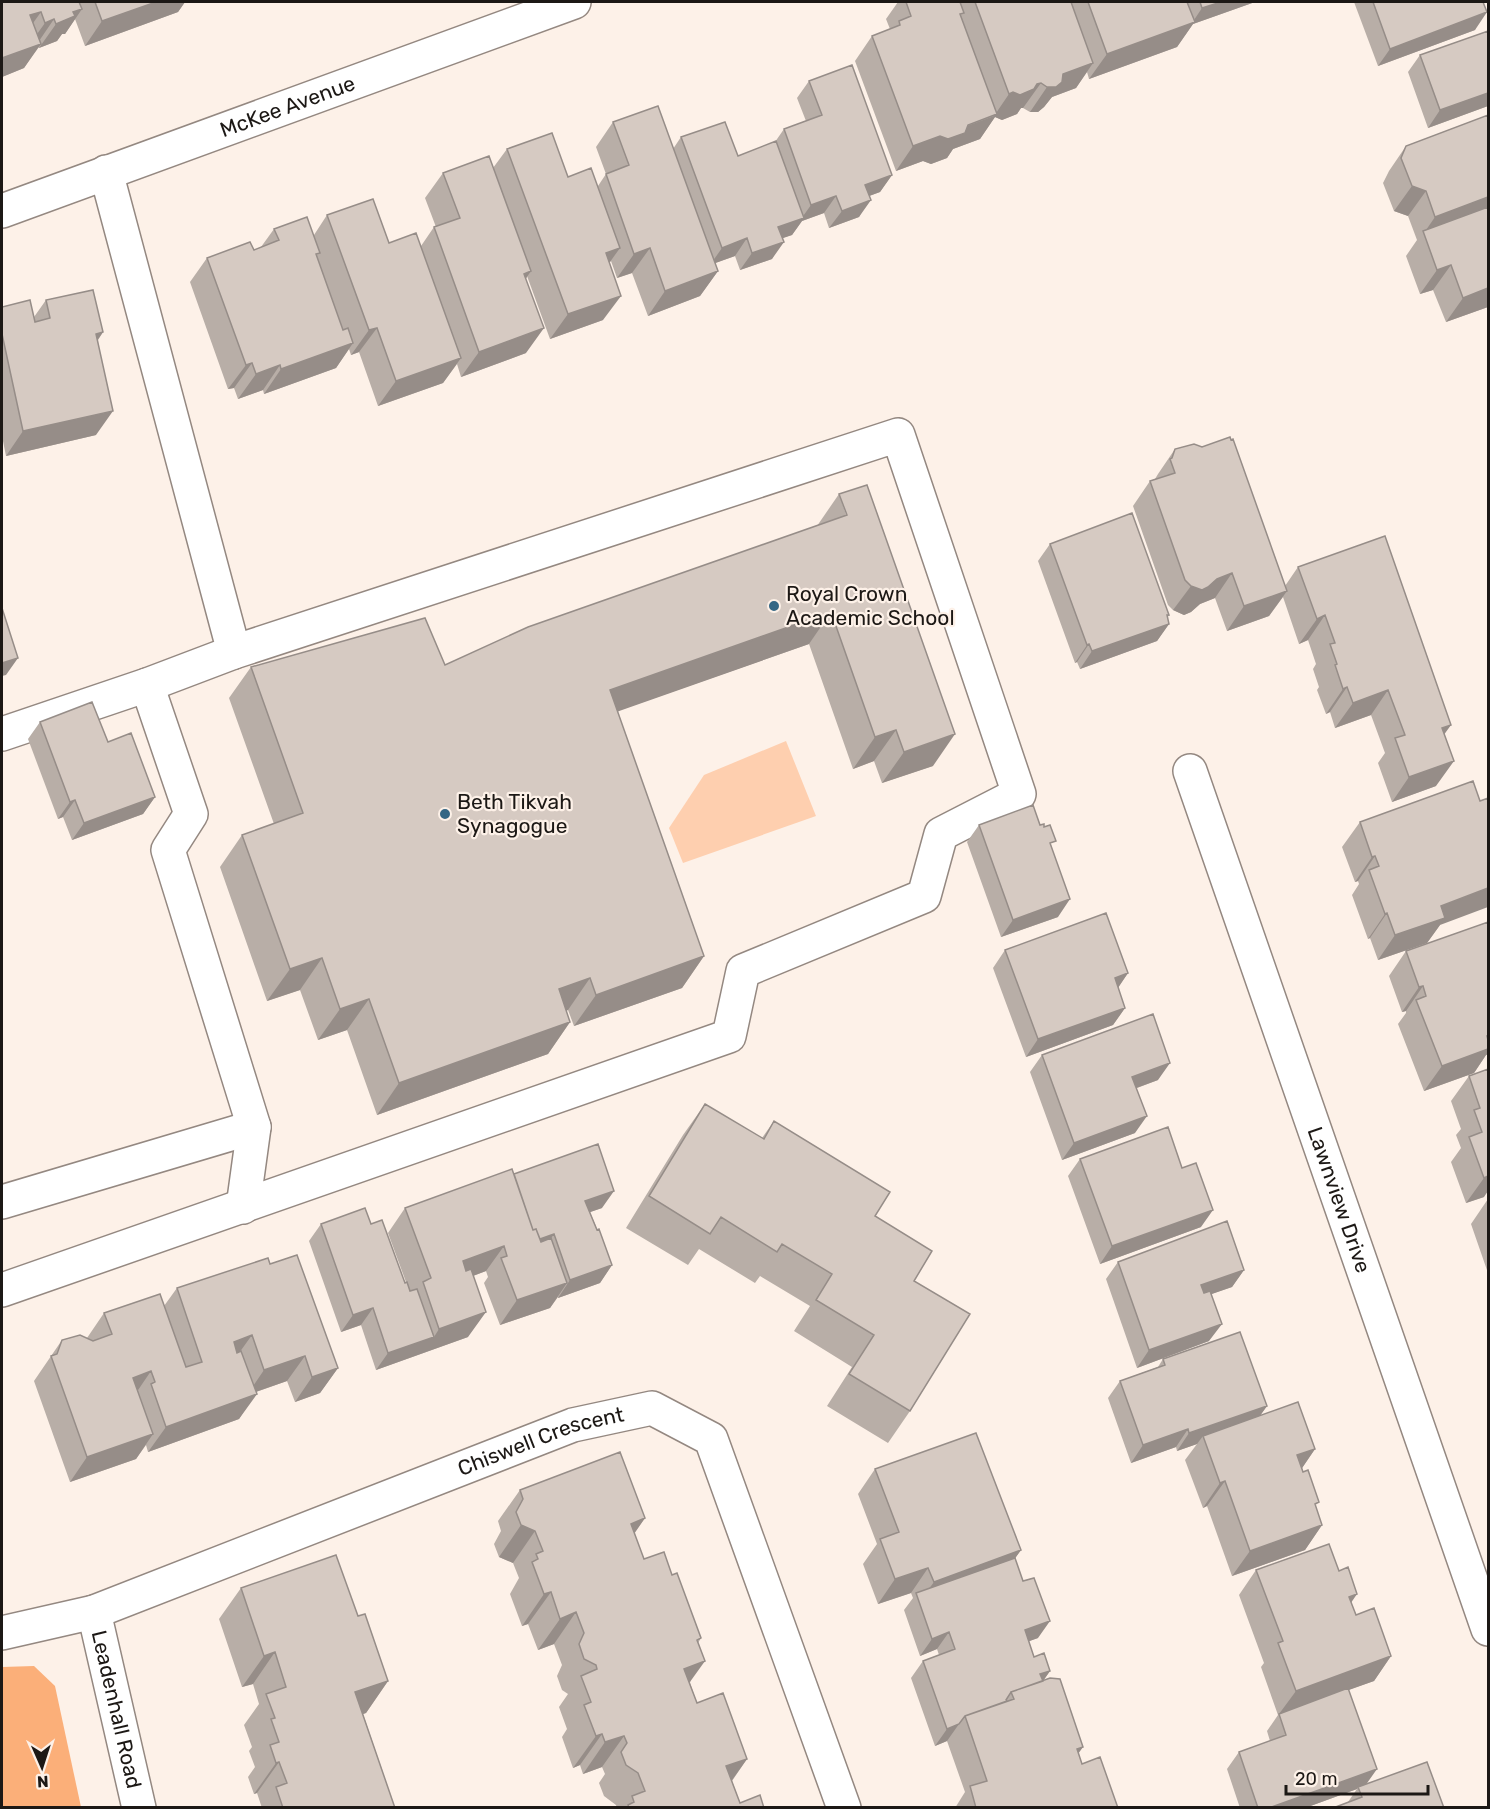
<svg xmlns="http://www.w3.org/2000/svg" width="1490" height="1809" viewBox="0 0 1490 1809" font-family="Rubik,sans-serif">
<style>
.green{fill:#fecfaf}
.forest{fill:#fbaf79}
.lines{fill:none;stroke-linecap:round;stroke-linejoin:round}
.minor-casing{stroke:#948881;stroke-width:36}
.minor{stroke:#fff;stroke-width:33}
.wall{fill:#b8aea7}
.shaded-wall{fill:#968d88}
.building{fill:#d6cac2;stroke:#968d88;stroke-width:1.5}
.poi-dot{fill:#346684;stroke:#fdf1e8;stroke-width:2}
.labels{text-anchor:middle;stroke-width:4.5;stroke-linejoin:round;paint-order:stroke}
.street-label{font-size:21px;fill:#1c1815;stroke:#fdf1e8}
.poi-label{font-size:21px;fill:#1c1815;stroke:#fdf1e8;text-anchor:start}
</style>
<rect width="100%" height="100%" fill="#fdf1e8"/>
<path class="green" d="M786 741 816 816 683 863 669 828 704 775Z"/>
<path class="forest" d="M34 1666 55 1686 81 1807H2V1667Z"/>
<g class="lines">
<g class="minor-casing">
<g id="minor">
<path d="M106 172 234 652"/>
<path id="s1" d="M2 211 574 2"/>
<path d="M147 685 191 814 168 850 254 1127 243 1207"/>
<path d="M2 734 147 685 234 652 898 435 1019 794 941 834 924 896 743 971 729 1036 2 1290"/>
<path id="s2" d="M1190 771 1488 1629"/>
<path d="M2 1202 254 1127"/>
<path id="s3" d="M94 1612 139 1808"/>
<path id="s4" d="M2 1633 94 1612 573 1425 652 1408 711 1439 844 1808"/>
</g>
</g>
<use href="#minor" class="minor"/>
</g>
<path class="wall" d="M2 2H185L178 12 85 46 75 19 65 34H62L57 41 39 48 38 47 24 68 2 77Z
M898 2H1255L1193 24 1177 47 1089 79 1087 72 1076 88 1052 97 1044 107 1038 112H1030L1023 108H1021L1017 114 1002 120 995 117 980 139 953 149 947 158 931 164 923 161 896 171 855 61 872 36 890 29 886 19Z
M1354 2H1483L1475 30 1378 66Z
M1488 31V106L1428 128 1408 72 1420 55Z
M809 81 892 175 880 192 869 196 859 217 829 228 824 213 802 221 792 235 782 238 772 259 740 270 735 256 715 263 718 271 700 296 648 316 632 273 617 278 611 261 609 263 603 320 550 339 527 276 526 279V353L461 377 457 364 443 383 378 406 359 352 351 355 349 349 336 368 264 394 263 390 238 399 234 388 228 389 190 282 207 258 254 250 261 247 274 229 314 235 327 215 389 243 421 246 434 227H436L425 198 443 173 493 168 507 149 568 177 598 186 606 174 596 147 613 122 673 149 681 137 738 156 775 142 784 129 806 121 797 98Z
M1488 115V307L1446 322 1433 290 1420 294 1406 256 1417 240 1408 216 1394 211 1383 183 1389 171 1406 146Z
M46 300 103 332 98 340 96 435 6 456 2 436V307L34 317Z
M1175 449 1285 586 1298 567 1444 734 1436 786 1392 802 1378 763 1385 753 1371 715 1335 728 1330 712 1326 714 1317 690 1319 687 1313 669 1316 664 1308 640 1299 644 1283 597 1269 616 1227 631 1215 598 1200 604 1191 612 1184 615 1173 610 1168 605 1133 506 1150 481 1155 479 1158 474Z
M839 494 933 766 882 783 874 761 853 769 809 644 617 711 704 956 682 988 574 1026 568 1010 566 1011 570 1022 548 1054 377 1115 347 1030 318 1040 300 990 267 1001 220 867 242 835 274 824 229 698 251 667 445 665 817 526Z
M1050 544 1169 615 1167 617 1169 624 1157 641 1080 669 1077 662 1075 663 1038 561Z
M40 722 108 742 155 797 143 814 72 840 63 817 58 819 28 739Z
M1360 822 1440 925 1427 943 1378 960 1370 938 1368 939 1352 895 1359 884 1358 881 1355 882 1342 847Z
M979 825H1040L1052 847 1058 917 1001 937 967 842Z
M1488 922V1054L1486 1055 1474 1073 1424 1091 1398 1024 1406 1013V1011L1402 1012 1389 976 1406 951Z
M1005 950 1128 973 1118 987 1125 1008 1113 1025 1026 1057 993 968Z
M1042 1055 1158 1080 1137 1088 1135 1133 1062 1160 1030 1072Z
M1488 1069 1484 1197 1466 1203 1451 1162 1461 1148 1456 1135 1461 1129 1451 1101 1469 1076Z
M705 1104 762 1138 774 1121 875 1216 914 1281 910 1411 888 1443 827 1406 852 1367 794 1331 810 1306 760 1276 755 1283 699 1249 688 1265 626 1228 683 1135Z
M1080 1159 1201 1227 1100 1264 1068 1176Z
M514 1175 602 1208 590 1212 612 1265 600 1283 558 1298V1297L550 1308 500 1325 484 1283 488 1277 486 1271 473 1276 468 1337 376 1370 361 1325 341 1332 309 1241 321 1224H371L405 1283 406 1282 388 1233 405 1208Z
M1488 1199V1273L1471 1224Z
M1118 1262 1244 1270 1232 1287 1211 1294 1209 1341 1137 1368 1106 1279Z
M270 1264 338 1368 320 1393 295 1402 287 1381 256 1392 239 1419 148 1452 146 1445 136 1459 70 1482 34 1381 62 1340 87 1338 104 1313 164 1306 177 1288Z
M1163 1359 1267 1406 1260 1415 1315 1449 1302 1468 1322 1525 1305 1550 1232 1576 1207 1506 1203 1508 1185 1460 1197 1444 1177 1451 1176 1447 1131 1463 1108 1398 1120 1381 1158 1367Z
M875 1469 1021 1550 1015 1558 1038 1638 1029 1641 1034 1657 1050 1671 1043 1681 1078 1754 1082 1764 1118 1808H955L965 1792 947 1741 935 1746 911 1678 923 1661 939 1655 937 1649 920 1656 904 1610 913 1598 911 1593 878 1604 863 1564 877 1544 858 1494Z
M520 1490 645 1518 634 1533 644 1559 672 1575 701 1638 698 1643 690 1683 697 1703 747 1759 732 1781 740 1803 764 1808H617L616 1805 604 1796 599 1783 605 1774 602 1767 583 1774 580 1765 573 1768 562 1737 567 1729 559 1707 568 1694 562 1690 557 1676 562 1665 554 1644 538 1650 528 1624 522 1626 510 1594 519 1578 513 1563 499 1557 494 1544 501 1531 498 1521Z
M1256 1570 1339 1571 1356 1615 1391 1656 1374 1681 1348 1690 1366 1784 1444 1808 1348 1802 1357 1789 1305 1808H1240L1227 1769 1239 1752 1270 1741 1267 1731 1278 1715 1261 1667 1264 1663 1239 1595Z
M241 1588 358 1616 388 1681 366 1713 363 1714 395 1808H262L257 1793 254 1794 248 1777 255 1767 249 1751 252 1747 244 1725 259 1704 253 1684 242 1687 219 1619Z"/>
<path class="shaded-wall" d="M156 2H185L178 12 85 46 102 21Z
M1221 2H1255L1193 24 1177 47 1089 79 1107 54 1192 23 1202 8Z
M82 9 65 34H62L57 41 39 48 56 24 73 12Z
M41 12 23 37 30 15Z
M1487 12 1475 30 1378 66 1390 49Z
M54 19 37 44 27 48 45 23Z
M41 44 24 68 2 77V58Z
M1093 63 1076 88 1052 97 1044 107 1038 112H1030L1047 87 1063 74Z
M1041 83 1023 108H1021L1017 114 1002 120 995 117 980 139 953 149 947 158 931 164 923 161 896 171 913 146 994 116 1009 94Z
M1488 93V106L1428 128 1440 110Z
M892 175 880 192 853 202 865 185Z
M1412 186 1426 191 1408 216 1394 211Z
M836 196 824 213 802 221 792 235 766 244 778 227 801 219 811 205Z
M1488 197V216L1424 233 1435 217Z
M871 200 859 217 829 228 842 211Z
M747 238 735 256 710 265 722 248Z
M784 242 772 259 740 270 752 253Z
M620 248 602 273 606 253Z
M650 248 632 273 617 278 634 254Z
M1451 265 1433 290 1420 294 1437 270Z
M531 271 514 296 524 274Z
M718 271 700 296 648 316 665 291Z
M1488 288V307L1446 322 1463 298Z
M621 296 603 320 550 339 568 314Z
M377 328 359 352 351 355 369 330Z
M544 328 526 353 461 377 479 352Z
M103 332 86 357 96 334Z
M353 343 336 368 264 394 281 369Z
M461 358 443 383 378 406 396 381Z
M252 363 234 388 228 389 246 365Z
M280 365 263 390 238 399 256 374Z
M113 411 96 435 6 456 23 431Z
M1232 573 1215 598 1200 604 1191 612 1184 615 1173 610 1191 586 1217 579Z
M1287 591 1269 616 1227 631 1244 606Z
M831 612 809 644 588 722 610 690Z
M1167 615H1169L1160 627 1169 624 1157 641 1080 669 1092 651Z
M1325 615 1308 640 1299 644 1317 619Z
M1089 644 1077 662 1075 663 1087 645Z
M18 658 6 675 2 676V663Z
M1347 687 1330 712 1326 714 1343 689Z
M1388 690 1371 715 1335 728 1353 703Z
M1451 725 1433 750 1442 728Z
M896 730 874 761 853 769 875 737Z
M955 734 933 766 882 783 904 752Z
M1454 761 1436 786 1392 802 1409 777Z
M155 797 143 814 72 840 84 823Z
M75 800 63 817 58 819 70 802Z
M1375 856 1358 881 1355 882 1372 857Z
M1488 888V907L1440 925 1427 943 1378 960 1395 935 1441 906Z
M1070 899 1058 917 1001 937 1013 920Z
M1387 913 1370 938 1368 939 1385 914Z
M704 956 682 988 574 1026 596 995Z
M322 958 300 990 267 1001 290 969Z
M1128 973 1116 991 1115 978Z
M590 978 568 1010 537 1021 559 989Z
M1423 986 1406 1011 1402 1012 1419 987Z
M369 999 347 1030 318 1040 340 1009Z
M1125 1008 1113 1025 1026 1057 1038 1039Z
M570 1022 548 1054 377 1115 399 1083Z
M1488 1036V1054L1486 1055 1474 1073 1424 1091 1442 1066Z
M1170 1063 1158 1080 1120 1094 1132 1077Z
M1147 1116 1135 1133 1062 1160 1074 1143Z
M1488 1176V1191L1484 1197 1466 1203 1484 1178Z
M614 1191 602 1208 573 1218 585 1201Z
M1213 1210 1201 1227 1100 1264 1112 1246Z
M554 1234 542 1251 537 1240Z
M504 1246 486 1271 446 1286 463 1261Z
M612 1265 600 1283 558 1298 570 1280Z
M1244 1270 1232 1287 1189 1302 1201 1285Z
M567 1283 550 1308 500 1325 517 1300Z
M373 1308 361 1325 341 1332 353 1315Z
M486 1312 468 1337 376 1370 388 1353 434 1337 439 1329Z
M1222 1324 1209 1341 1137 1368 1149 1350Z
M252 1335 234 1360V1342Z
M305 1356 287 1381 247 1395 264 1370Z
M338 1368 320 1393 295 1402 312 1377Z
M151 1371 134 1396 133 1378Z
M257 1394 239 1419 148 1452 166 1427Z
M1267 1406 1255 1423 1203 1436 1197 1444 1177 1451 1189 1433Z
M1188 1429 1176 1447 1131 1463 1143 1445Z
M153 1434 136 1459 70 1482 87 1457Z
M1315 1449 1298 1474 1297 1455Z
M1225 1481 1207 1506 1203 1508 1220 1483Z
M645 1518 623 1550 631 1524Z
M521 1525 535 1531 513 1563 499 1557Z
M1322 1525 1305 1550 1232 1576 1250 1551Z
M1021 1550 1003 1575 919 1602 934 1582Z
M928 1568 911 1593 878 1604 895 1579Z
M551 1592 528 1624 522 1626 544 1594Z
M1357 1594 1340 1619 1349 1597Z
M576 1612 554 1644 538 1650 560 1619Z
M1050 1621 1038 1638 1013 1647 1025 1630Z
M949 1632 937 1649 920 1656 932 1639Z
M275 1652 253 1684 242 1687 264 1656Z
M1391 1656 1374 1681 1279 1715V1714L1296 1691Z
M705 1661 682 1693 684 1669Z
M1050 1671 1038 1688 1040 1674Z
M388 1681 366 1713 333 1724 355 1692Z
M959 1724 947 1741 935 1746 947 1729Z
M602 1734 580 1765 573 1768 596 1736Z
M624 1736 602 1767 583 1774 605 1742Z
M1083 1747 1066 1771 1077 1749Z
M747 1759 725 1790 726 1766Z
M279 1762 257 1793 254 1794 276 1763Z
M1377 1769 1365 1786 1358 1787 1357 1789 1305 1808H1269Z"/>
<path class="building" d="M2 2H79L82 9 73 12 75 16 56 24 54 19 45 23 41 12 30 15 41 44 2 58Z
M95 2H156L102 21Z
M906 2H960L964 13 960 14 997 114 968 125 965 133 948 139 940 136 913 146 872 36 900 25 899 21 911 16Z
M975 2H1071L1093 63 1063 74 1062 82 1056 87H1047L1041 83 1037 84 1034 89 1020 95 1013 92 1009 94Z
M1088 2H1187L1195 22 1107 54Z
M1200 2H1221L1202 8Z
M1373 2H1483L1487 12 1390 49Z
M1488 31V93L1440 110 1420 55Z
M852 65 892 175 865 185 871 200 842 211 836 196 811 205 784 129 822 115 809 81Z
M658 106 718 271 665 291 650 248 634 254 606 174 629 165 613 122Z
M1488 115V197L1435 217 1426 191 1412 186 1401 158 1406 146Z
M725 122 738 156 776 141 804 218 778 227 784 242 752 253 747 238 722 248 681 137Z
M552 133 568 177 591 168 620 248 606 253 621 296 568 314 507 149Z
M489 156 531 271 524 274 544 328 479 352 434 227 460 218 443 173Z
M373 199 389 243 416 233 461 358 396 381 377 328 369 330 327 215Z
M1488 207V288L1463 298 1451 265 1437 270 1423 231Z
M307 217 320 253 316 254 343 330 348 328 353 343 281 369 280 365 256 374 252 363 246 365 207 258 250 242 254 250 279 240 274 229Z
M93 290 103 332 96 334 113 411 23 431 2 334V307L30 300 35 322 50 318 46 300Z
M1230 437 1231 440 1233 439 1287 591 1244 606 1232 573 1217 579 1208 587 1202 590 1191 586 1185 580 1150 481 1175 473 1170 459 1172 458 1175 449 1194 444 1202 447Z
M867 485 955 734 904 752 896 730 875 737 831 612 610 690 704 956 596 995 590 978 559 989 570 1022 399 1083 369 999 340 1009 322 958 290 969 242 835 303 813 251 667 425 618 445 665 528 627 847 515 839 494Z
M1132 513 1169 615H1167L1169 624 1092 651 1089 644 1087 645 1050 544Z
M1385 536 1451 725 1442 728 1454 761 1409 777 1395 738 1405 735 1388 690 1353 703 1347 687 1343 689 1335 665 1337 664 1330 644 1335 643 1325 615 1317 619 1298 567Z
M2 608 18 658 2 663Z
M92 702 108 742 131 733 155 797 84 823 75 800 70 802 40 722Z
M1473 781 1480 801 1488 798V888L1441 906 1445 918 1395 935 1387 913 1385 914 1369 870 1379 866 1375 856 1372 857 1360 822Z
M1033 805 1040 825 1044 824V827L1050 825 1056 841 1050 843 1070 899 1013 920 979 825Z
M1106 913 1128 973 1115 978 1125 1008 1038 1039 1005 950Z
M1488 922V1036H1487L1488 1040V1049L1442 1066 1416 1000 1426 996 1423 986 1419 987 1406 951Z
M1153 1014 1170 1063 1132 1077 1147 1116 1074 1143 1042 1055Z
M1488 1069V1176L1484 1178 1469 1137 1482 1132 1474 1110 1480 1108 1469 1076Z
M705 1104 764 1139 774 1121 890 1192 875 1216 932 1251 914 1281 970 1314 910 1411 849 1374 874 1335 816 1300 832 1274 782 1244 777 1252 721 1217 710 1234 649 1196Z
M1168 1127 1182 1168 1196 1163 1213 1210 1112 1246 1080 1159Z
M598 1144 614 1191 585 1201 597 1230 599 1229 612 1265 570 1280 554 1234 540 1239 536 1229 533 1230 514 1174Z
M512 1169 533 1230 536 1229 541 1242 551 1238 567 1283 517 1300 501 1258 507 1256 504 1246 463 1261 466 1271 471 1269 486 1312 439 1329 423 1282 431 1278 405 1208Z
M365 1208 371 1224 382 1220 405 1283 407 1282 410 1291 417 1289 434 1337 388 1353 373 1308 353 1315 321 1224Z
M1227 1221 1244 1270 1201 1285 1204 1293 1210 1291 1222 1324 1149 1350 1118 1262Z
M297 1255 338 1368 312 1377 305 1356 264 1370 252 1335 234 1342 237 1353 241 1351 257 1394 166 1427 151 1384 155 1382 151 1371 133 1378 153 1434 87 1457 51 1356 57 1354 62 1340 80 1335 93 1341 112 1334 104 1313 160 1294 186 1367 202 1362 177 1288 268 1258 270 1264Z
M1240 1332 1267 1406 1189 1433 1188 1429 1143 1445 1120 1381 1165 1365 1163 1359Z
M1298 1402 1315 1449 1297 1455 1303 1472 1308 1470 1319 1502 1315 1504 1322 1525 1250 1551 1225 1481 1220 1483 1203 1436Z
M976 1433 1021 1550 934 1582 928 1568 895 1579 880 1539 899 1532 875 1469Z
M620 1452 645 1518 631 1524 644 1559 664 1552 672 1575 677 1573 701 1638 697 1640 705 1661 684 1669 697 1703 723 1693 747 1759 726 1766 740 1803 760 1795 764 1808H629L628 1805 634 1802 632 1796 645 1791 638 1773 626 1765 621 1752 627 1743 624 1736 605 1742 602 1734 596 1736 584 1705 591 1702 581 1676 597 1669 596 1665 584 1659 579 1644 584 1633 576 1612 560 1619 551 1592 544 1594 532 1562 538 1559 536 1554 543 1551 535 1531 521 1525 516 1512 523 1499 520 1490Z
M1329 1544 1339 1571 1348 1567 1357 1594 1349 1597 1356 1615 1374 1608 1391 1656 1296 1691 1278 1643 1283 1641 1256 1570Z
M336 1555 358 1616 365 1614 388 1681 355 1692 395 1808H283L276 1787 287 1783 279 1762 276 1763 270 1745 279 1742 271 1719 275 1718 266 1694 286 1687 275 1652 264 1656 241 1588Z
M1015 1558 1023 1581 1034 1578 1050 1621 1025 1630 1034 1657 1044 1653 1050 1671 1040 1674 1043 1681 1011 1692 1006 1700 1007 1701 965 1716 959 1724 947 1729 923 1661 955 1649 949 1632 932 1639 916 1593Z
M1050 1678 1060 1679 1083 1747 1077 1749 1082 1764 1100 1757 1118 1808H976L970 1786 987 1781 965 1716 1014 1699 1011 1692Z
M1348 1688 1377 1769 1269 1808H1258L1239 1752 1286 1735 1279 1714Z
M1427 1762 1444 1808H1333L1362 1797 1358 1787Z"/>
<g class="poi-dot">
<circle cx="774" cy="606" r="6"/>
<circle cx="445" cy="814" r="6"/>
</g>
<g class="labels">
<g class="street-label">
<text dy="7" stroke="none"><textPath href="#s1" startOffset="304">McKee Avenue</textPath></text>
<text dy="7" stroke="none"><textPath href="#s2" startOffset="454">Lawnview Drive</textPath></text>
<text dy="7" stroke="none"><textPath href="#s4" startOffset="573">Chiswell Crescent</textPath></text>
<text dy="7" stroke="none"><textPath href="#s3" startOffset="100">Leadenhall Road</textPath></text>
</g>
<g class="poi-label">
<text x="786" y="601">Royal Crown<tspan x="786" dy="24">Academic School</tspan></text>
<text x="457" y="809">Beth Tikvah<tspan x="457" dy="24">Synagogue</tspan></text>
</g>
</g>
<rect width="1490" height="1809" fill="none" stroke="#1c1815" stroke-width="6"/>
<g transform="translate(42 1767) rotate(177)" stroke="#fdf1e8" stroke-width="4.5" paint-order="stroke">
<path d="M0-4.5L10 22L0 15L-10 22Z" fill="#1c1815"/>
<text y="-9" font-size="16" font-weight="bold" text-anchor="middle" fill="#1c1815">N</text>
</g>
<path d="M1286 1785v9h142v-9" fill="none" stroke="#1c1815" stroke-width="3"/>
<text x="1295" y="1785" font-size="18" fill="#1c1815" stroke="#fdf1e8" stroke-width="4.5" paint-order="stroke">20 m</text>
</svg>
